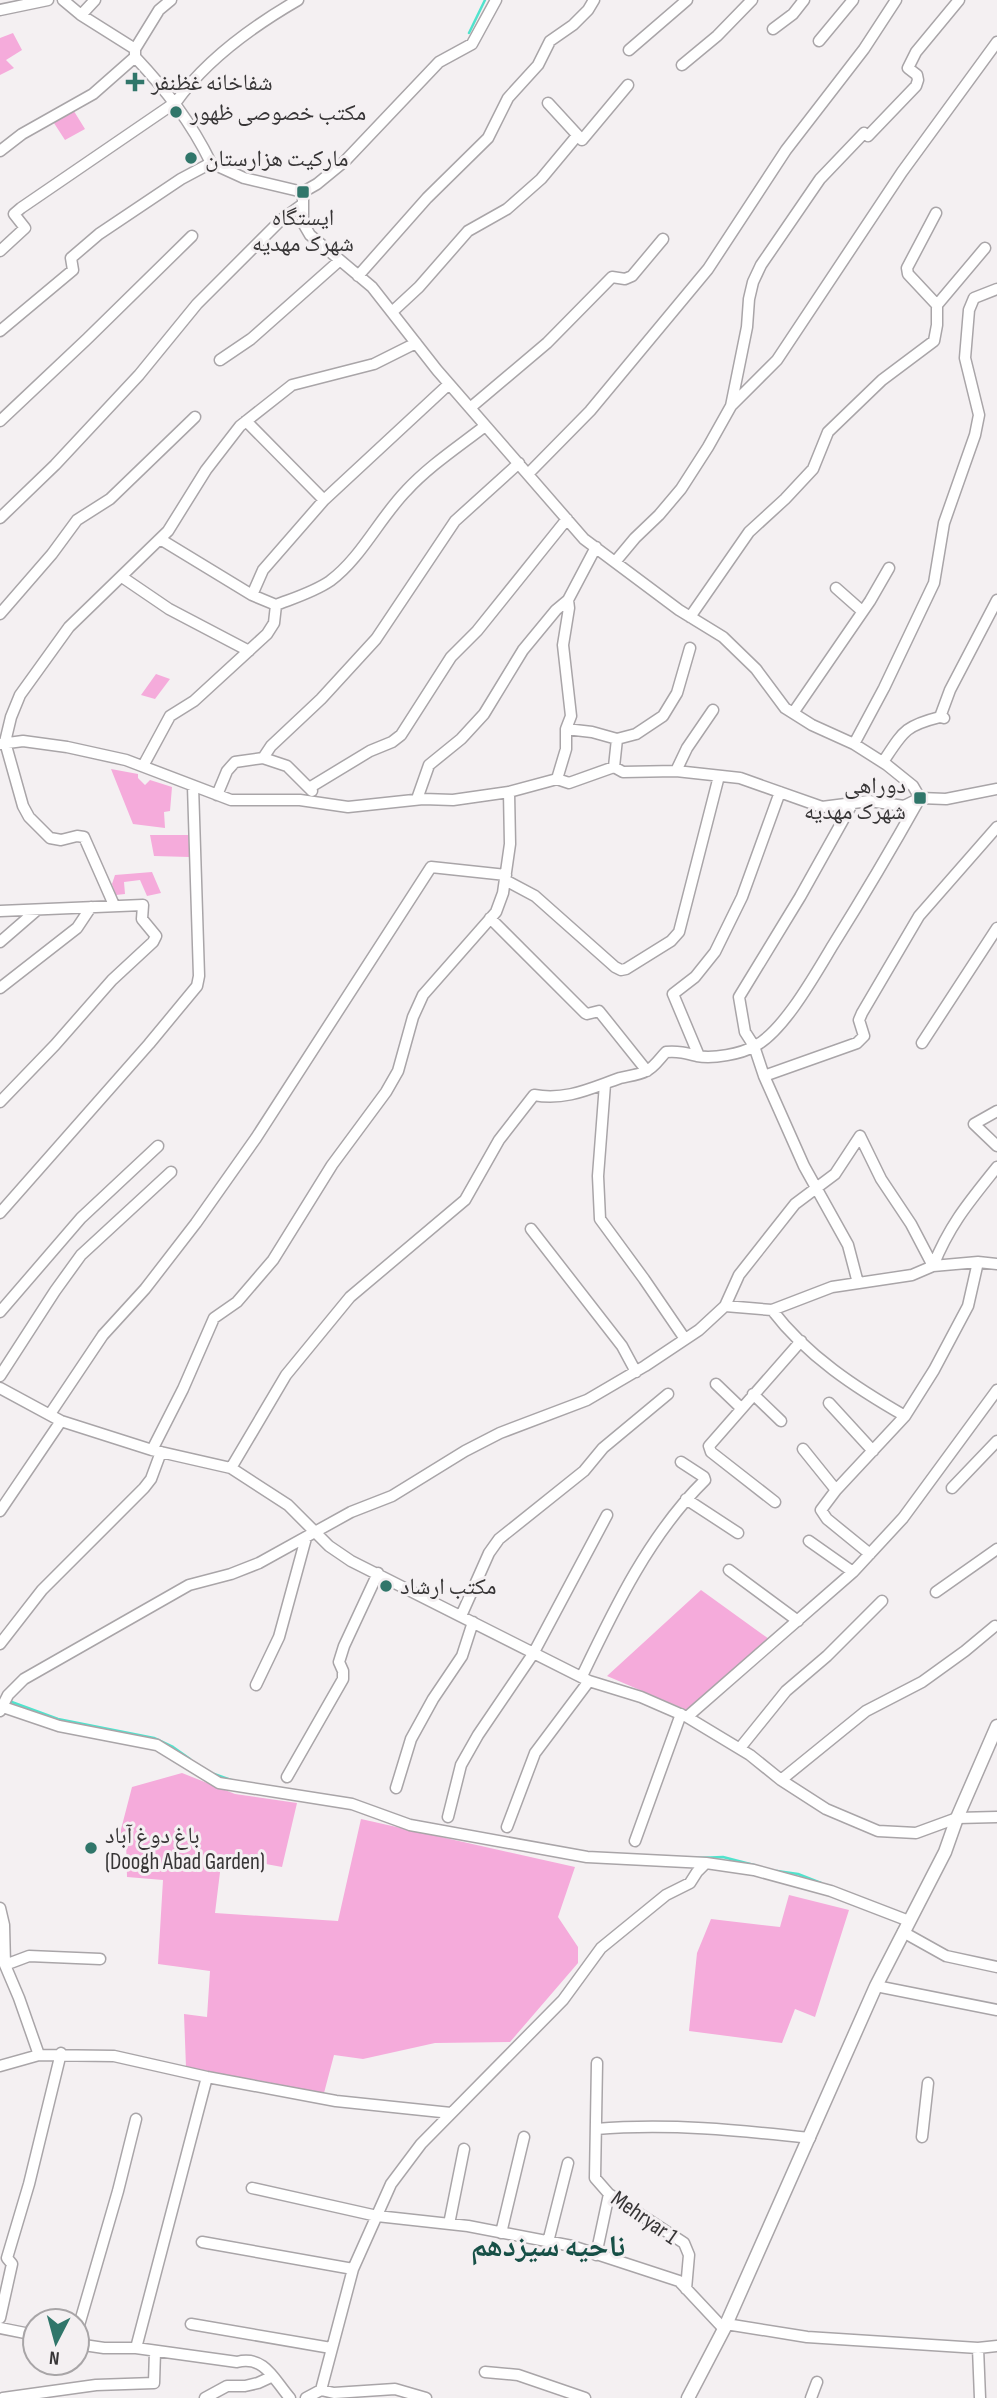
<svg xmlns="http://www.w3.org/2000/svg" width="997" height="2398" viewBox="0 0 997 2398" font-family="'Sofia Sans Condensed','Noto Naskh Arabic',sans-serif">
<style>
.green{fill:#f5abdb}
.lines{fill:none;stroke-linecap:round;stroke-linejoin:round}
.stream{stroke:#51e3cd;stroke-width:2.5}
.minor-casing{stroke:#a9a5a8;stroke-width:13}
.tertiary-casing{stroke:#a9a5a8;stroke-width:15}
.minor{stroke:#fff;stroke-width:10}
.tertiary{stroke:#fff;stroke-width:12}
.poi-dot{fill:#30766a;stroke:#f4f0f2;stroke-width:2.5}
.labels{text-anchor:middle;stroke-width:6;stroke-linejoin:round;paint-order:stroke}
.poi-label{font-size:23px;fill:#373536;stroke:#f4f0f2;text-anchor:start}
.street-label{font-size:23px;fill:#373536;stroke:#f4f0f2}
.district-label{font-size:30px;font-weight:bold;fill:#175047;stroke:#f4f0f2}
</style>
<rect width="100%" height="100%" fill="#f4f0f2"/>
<path class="green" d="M13 33 22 50 6 60 14 68 0 75V38Z
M72 108 85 129 65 140 52 120Z
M156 674 170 679 155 699 141 695Z
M111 769 138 774V778L145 785 150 780 172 787 170 811 164 812 165 828 133 824Z
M150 835H191L189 857 154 856Z
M152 872 161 893 147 896 140 880 124 882 125 894 116 895 112 884 115 875Z
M701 1590 769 1639 689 1711 607 1676Z
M182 1773 235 1794 297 1803 282 1867 222 1856 215 1913 338 1921 361 1819 575 1867 558 1917 578 1947V1963L510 2042 435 2043 363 2059 334 2055 324 2093 186 2067 184 2014 207 2017 210 1971 158 1964 163 1880 127 1877 126 1839 119 1837 132 1787Z
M789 1895 849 1910 815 2017 795 2009 782 2043 689 2031 697 1953 711 1919 780 1927Z"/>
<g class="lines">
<path class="stream" d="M469 33 485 0
M9 1701 58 1719 154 1738 173 1747 190 1759
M214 1774 231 1780
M698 1858 723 1857 754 1865
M777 1871 798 1874 821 1883"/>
<g class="minor-casing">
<path id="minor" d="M63 0 81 15 135 49V57C166 90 191 122 211 163L244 178 303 192 317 184 345 161 439 62 472 44 496 0
M0 10 48 0
M81 15 95 0
M773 29 793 14 804 0
M819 41 853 0
M135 49 159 10 171 0
M629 50 687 0
M682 65 717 36 752 0
M548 103 582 140 628 85
M0 151 22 134 93 94 135 57
M0 251 25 228 14 214 21 208 176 102C206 60 253 26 298 0
M358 276 427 198 488 138 508 98 538 65 550 41 573 25 588 10 594 0
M937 305 985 248
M392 312 419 287 468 231 507 209 541 179 576 137
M0 331 73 270 71 258 99 234 181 179 211 163
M220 360 251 339 339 261
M731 406 747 327 749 299 753 282 761 265 820 179 864 133 868 136 916 86 918 80 917 75 908 68 916 52 959 0
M470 408 547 343 612 277 625 279 632 276 663 239
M0 421 87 339 192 236
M246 421 324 500
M528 474 590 411 708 269 786 150 864 49 896 0
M0 518 55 465 139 375 197 304 281 220 303 204
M160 539 252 595 276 605C294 598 314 592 330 581 361 558 379 519 406 491 429 466 458 447 485 426
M615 562 635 538 659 515 681 489 708 447 731 406 777 360 902 172 997 42
M122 577 169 609 249 651
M836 588 862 611
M252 595 263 570 324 500 449 384
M0 614 52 554 77 520 110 499 195 417
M690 617 749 532 785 499 813 469 828 432 882 380 934 341 937 325V305L908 274 907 268 936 213
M793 713 870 601 889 568
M940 717 950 690 997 600
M566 729 592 732 617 739 636 734 663 716 677 693 690 648
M0 744 23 741 67 747 126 760 231 800H300L348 807 423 799 453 800 509 792 557 779 569 783 614 767 623 772 676 771 740 778 822 807 869 801 904 806 920 798 946 799 997 789
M854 744 884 688 934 583 944 523 975 435 979 415 965 358 969 310 974 298 997 289
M263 758 271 746 321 699 376 639 455 521 519 463
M883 762C903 732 904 726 940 717L944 718
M143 766 170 716 194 701 267 634 274 623 276 605
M614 767 617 739
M676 771 687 748 713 710
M557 779 566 749V729L571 716 563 645 569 608 568 600
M309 788 370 751 392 742 401 735 451 657 477 631 567 519
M217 795 227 771 235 762 263 758 287 766 312 791
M417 799 429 765 461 739 484 714 523 650 556 610 568 600 596 547
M852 804 800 897 739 997 745 1032 754 1046 764 1076 804 1166 848 1245 858 1283
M505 880 535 896 615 967 621 970 626 969 671 941 679 932 719 776
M114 905 84 837 77 836 61 840 50 838 29 817 23 806 5 742 11 717 20 695 69 627 168 531 206 470 240 426 292 385 374 364 416 343
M0 911 143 905 142 919 156 936 153 942 112 980 55 1045 0 1102
M490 918 585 1013 587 1014 599 1011 647 1071
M0 942 37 910
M0 988 77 928 91 907
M922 1043 997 928
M699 1056 673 994 695 977 715 952 742 897 780 792
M764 1076 857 1043 864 1036 859 1020 862 1013 919 916 997 827
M605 1084 598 1176 600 1219 644 1279 685 1339
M997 1111 974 1124 997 1146
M860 1136 881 1179 911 1224 933 1266
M0 1213 149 1044 197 986 199 976 193 786
M531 1229 622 1346 636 1372
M933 1266C950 1224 969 1202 997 1167
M725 1306 772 1310 832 1287 912 1275 933 1266 978 1262 997 1264
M772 1310C807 1356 856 1388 905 1416
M0 1312 81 1218 158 1146
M0 1376 55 1291 81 1255 171 1172
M716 1384 741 1408
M0 1388 61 1421 152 1450 231 1468 288 1505 329 1546 351 1561 589 1681 641 1697 687 1717 750 1755 781 1780 826 1809 878 1831 916 1833 957 1818 997 1817
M753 1394 781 1421
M829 1403 873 1451
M50 1414 103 1335 145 1289 196 1223 256 1138 431 867 506 875
M803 1449 836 1490
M152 1450 183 1389 214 1318 237 1302 273 1260 332 1165 386 1092 398 1071 413 1017 423 995 496 912 503 893 510 844 509 792
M231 1468 286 1375 350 1297 465 1200 499 1140 534 1095C566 1101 591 1088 620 1078 628 1076 639 1075 646 1071 654 1068 660 1058 666 1052 678 1051 686 1053 697 1056 713 1059 741 1054 755 1046 784 1031 816 973 833 945 863 897 892 848 920 798L913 786 887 765 854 744 812 725 785 708 756 669 723 637 679 610 584 539 437 370 372 287 310 235 303 223V192
M952 1488 997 1441
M686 1499 738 1533
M775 1502 711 1452 709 1446 801 1341
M0 1511 61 1421
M809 1541 853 1572
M870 1554 827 1519 821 1510 836 1490 905 1416 934 1370 968 1306 978 1262
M729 1570 798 1621
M936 1592 997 1549
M461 1616 489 1553 499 1539 584 1471 603 1448 668 1394
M0 1644 42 1590 144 1488 151 1479 161 1452
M582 1676C615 1607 650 1534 705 1480L704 1477 681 1462
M256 1685 279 1637 306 1538
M3 1707 59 1726 157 1745 219 1783 352 1804 410 1825 587 1857 706 1863 754 1870 831 1891 909 1921
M0 1711 8 1695 24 1679 189 1585 231 1574 259 1563 351 1512 392 1496 465 1451 500 1433 587 1400 645 1366 699 1330 725 1306 739 1275 795 1204 835 1174 860 1136
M687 1717 853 1572 903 1518 997 1390
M740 1748 786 1691 827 1656 882 1601
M287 1777 343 1679V1671L339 1662 344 1646 378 1573
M781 1780 866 1711 922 1682 965 1651 995 1626
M396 1788 411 1739 433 1699 462 1656 473 1622
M448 1817 461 1765 478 1735 533 1654 607 1515
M507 1827 535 1753 589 1681
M635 1841 681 1714
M0 1908 4 1925 5 1965 19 1998 39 2055
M903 1932 946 1956 997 1967
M5 1965 29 1956 100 1959
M876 1986 997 2010
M597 2063 595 2178 609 2194 684 2243 689 2255 686 2289
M0 2066 39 2055 114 2056 207 2077 336 2101 451 2113
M596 2129C668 2123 738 2130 810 2138
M922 2137 928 2083
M252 2188 377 2216 468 2226 572 2246 679 2281 724 2329
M449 2224 464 2149
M501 2233 524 2137
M202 2242 353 2269
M548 2242 568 2163
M596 2255 609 2194
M0 2318 12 2264 7 2258 29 2184 61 2053
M191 2324 331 2348
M726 2324 807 2337 978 2348 997 2346
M0 2328 35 2335
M77 2332 118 2191 136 2119
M77 2344 104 2348H136L237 2362C265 2355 274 2380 290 2398
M136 2348 207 2077
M978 2348 980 2398
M485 2372 518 2375 585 2398
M321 2390 353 2269 391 2184 421 2144 563 2000 601 1948 666 1895 690 1883 697 1872 706 1863
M3 2398 96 2385 154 2383 155 2351
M205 2398 227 2386H245L258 2383 271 2377
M306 2398 321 2390 334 2393 395 2389 426 2398
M811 2398 817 2382"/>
</g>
<g class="tertiary-casing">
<path id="tertiary" d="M688 2398 724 2329 876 1986 945 1852 957 1818 997 1726"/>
</g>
<use href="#minor" class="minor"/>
<use href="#tertiary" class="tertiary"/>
</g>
<g class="poi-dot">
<path d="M131.5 71.5h7v7h7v7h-7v7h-7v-7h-7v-7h7z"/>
<circle cx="176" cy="112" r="7"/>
<circle cx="191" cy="158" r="7"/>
<rect x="296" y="185" width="14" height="14" rx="3.5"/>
<rect x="913" y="791" width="14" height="14" rx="3.5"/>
<circle cx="386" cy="1586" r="7"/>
<circle cx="91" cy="1848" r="7"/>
</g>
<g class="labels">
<g class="poi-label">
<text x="151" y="90">شفاخانه غظنفر</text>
<text x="190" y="120">مکتب خصوصی ظهور</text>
<text x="205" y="166">مارکیت هزارستان</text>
<text x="303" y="225" text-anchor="middle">ایستگاه<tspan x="303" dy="26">شهرک مهدیه</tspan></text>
<text x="906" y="793" text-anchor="end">دوراهی<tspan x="906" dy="26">شهرک مهدیه</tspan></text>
<text x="400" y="1594">مکتب ارشاد</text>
<text x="105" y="1843">باغ دوغ آباد<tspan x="105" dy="26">(Doogh Abad Garden)</tspan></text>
</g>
<g class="street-label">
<text transform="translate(645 2217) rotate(35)" y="8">Mehryar 1</text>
</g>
<g class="district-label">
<text x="548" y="2256">ناحیه سیزدهم</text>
</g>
</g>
<g transform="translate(56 2342) rotate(186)"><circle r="33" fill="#f4f0f2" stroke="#a8a5a7" stroke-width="2"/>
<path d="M0-5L12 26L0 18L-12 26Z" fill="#30766a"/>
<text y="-10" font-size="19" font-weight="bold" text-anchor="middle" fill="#373536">N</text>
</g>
</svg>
